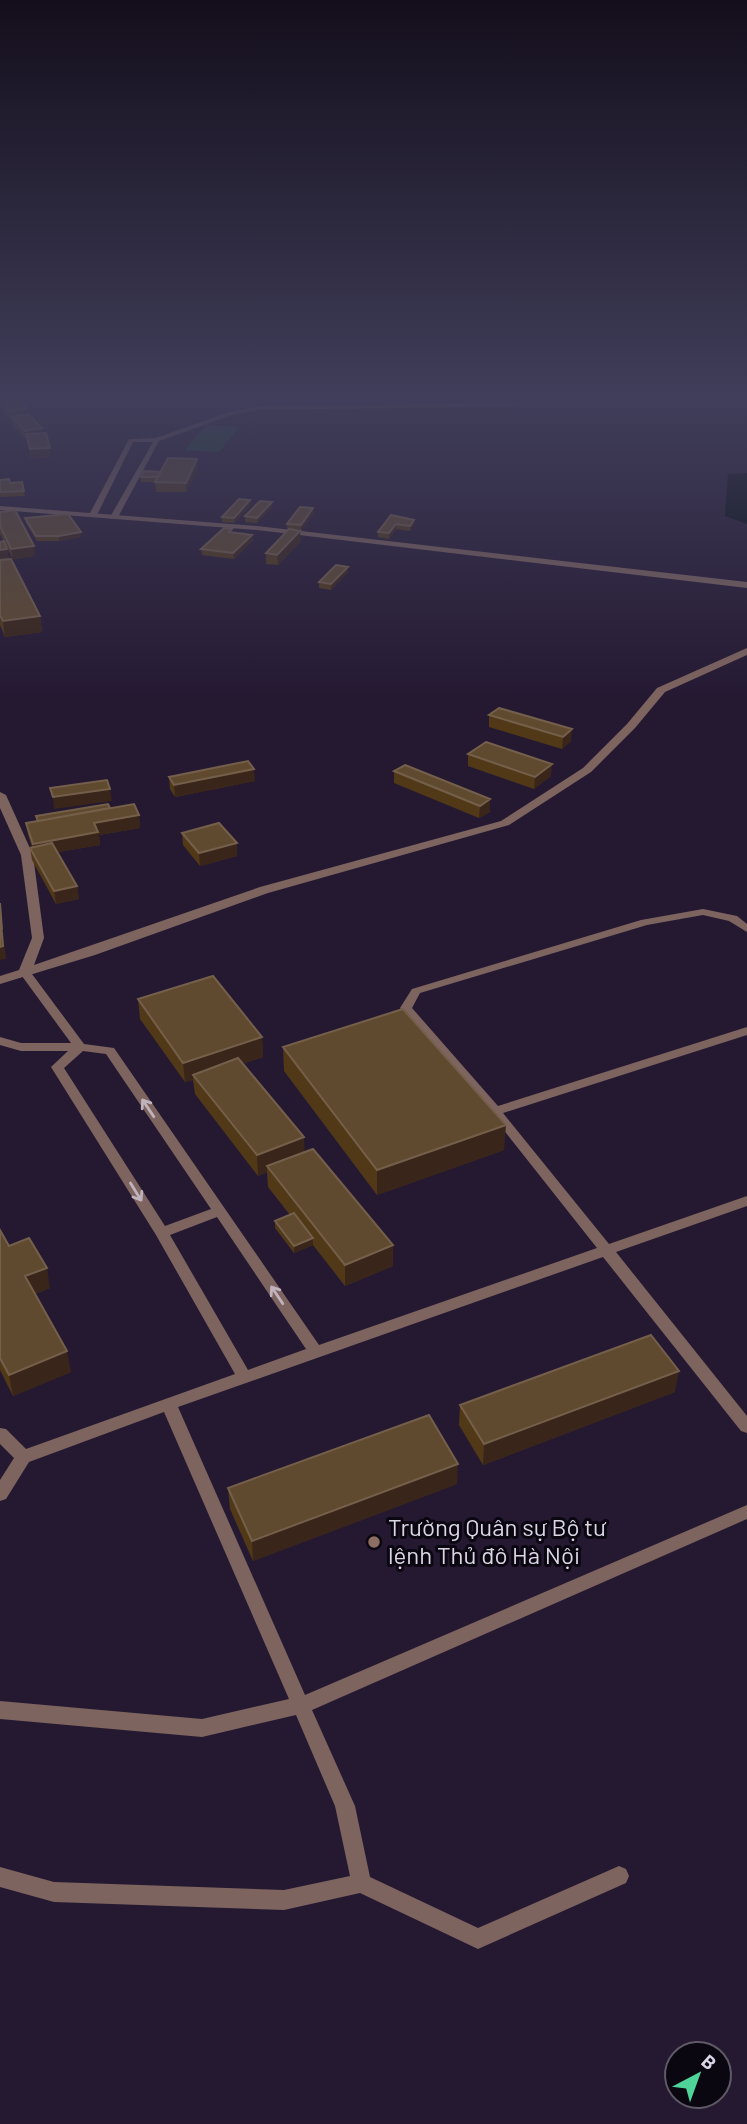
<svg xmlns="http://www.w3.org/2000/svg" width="747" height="2124" viewBox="0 0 747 2124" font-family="Barlow,sans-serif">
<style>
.green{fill:#1b4a30}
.water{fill:#00090d}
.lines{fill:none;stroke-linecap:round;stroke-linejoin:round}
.service{fill:#7e645f;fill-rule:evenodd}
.minor{fill:#7e645f;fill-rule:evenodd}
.tertiary{fill:#7e645f;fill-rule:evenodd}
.wall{fill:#513918}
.shaded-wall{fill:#392519}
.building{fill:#604a2f;stroke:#745f4b;stroke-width:2}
.oneway{stroke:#c0b3be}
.education-dot{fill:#8d6e63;stroke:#0b0711;stroke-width:2.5}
.labels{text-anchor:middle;stroke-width:6;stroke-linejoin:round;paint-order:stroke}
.near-poi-label{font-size:24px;fill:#dcd5e6;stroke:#0b0711;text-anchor:start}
</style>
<rect width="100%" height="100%" fill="#251932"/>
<path class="green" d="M206 425 239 427 219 452 185 450Z"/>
<path class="water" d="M747 473V524L725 516 728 474Z"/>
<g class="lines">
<path class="service" d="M517 403 519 406 259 410 232 415 159 441 118 517 111 519 110 517 153 442H133L97 515 93 517 89 515 129 439 156 438 229 412 259 406Z
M703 909 737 916 747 924V932L729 921 703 915 647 925 420 993 412 1008 498 1106 747 1027V1035L503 1113 609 1244 747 1196V1206L616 1252 747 1416V1433L741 1431 603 1257 178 1407 305 1695 747 1505V1519L312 1710 355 1806 370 1877 478 1928 619 1866 626 1869 629 1876 626 1883 478 1949 360 1893 284 1910 54 1902 0 1887V1867L54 1882 284 1890 350 1876 335 1806 296 1715 202 1737 0 1719V1701L202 1719 289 1699 164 1412 29 1462 6 1499 0 1501V1480L14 1458 0 1444V1428L6 1429 26 1449 235 1374 156 1235 51 1067 68 1051H21L0 1045V1037L21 1043H71L19 972 21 970H29L84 1044 114 1048 319 1345 597 1248 491 1114 402 1011 400 1008 412 989 641 920ZM83 1051 106 1054 211 1209 165 1226 64 1068ZM217 1217 306 1349 248 1370 170 1235Z"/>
<path class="minor" d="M747 648V655L665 692 635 728 591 772 509 825 268 893 95 955 0 984V976L19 970 32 938 21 855 0 808V792L6 795 33 855 44 938 34 965 260 887 501 821 583 768 627 724 657 688Z"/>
<path class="tertiary" d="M0 506 257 526 747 582V588L257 530 0 510Z"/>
</g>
<path class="wall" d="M0 401H21L28 414 42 428V433L51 457 31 459 27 440 13 426 12 420 11 421 1 408Z
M198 469 186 492H156L155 482H141V477L161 472Z
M0 480 10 483 22 482 25 496 0 497Z
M272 502V507L257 523 245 522V516Z
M251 505 234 523 222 522V517Z
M0 512 35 556 13 559 0 534Z
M314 513 301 530 287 529V524Z
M391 515 414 525 410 531 396 529 389 539 378 537V532Z
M25 518 81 537 59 541H37L26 523Z
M232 532 252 535 253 540 234 559 202 555 201 549Z
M301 541 278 565 266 564V553Z
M0 542 40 616 42 632 5 637 0 625Z
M348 572 331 590 319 588V582Z
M499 708 571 741 562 749 489 727V715Z
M468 754 551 776 534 789 468 766Z
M405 765 490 812 479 818 394 783V771Z
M169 777 255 781 175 797 170 789Z
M110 808 139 815 140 828 99 835 100 845 58 852 77 886 79 899 56 904 32 860 30 848 32 847 28 835 26 823 37 821 36 816Z
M182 833 237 843V856L200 866 183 845Z
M138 999 262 1037 263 1057 242 1064 305 1152 393 1266 345 1286 313 1245 294 1253 275 1228V1221L290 1215 268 1187 267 1172 258 1176 195 1094 193 1080 185 1082 140 1019Z
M283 1047 504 1150 377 1195 284 1071Z
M0 1230 9 1246 50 1288 35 1294 71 1372 13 1396 0 1370Z
M675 1392 483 1465 459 1425 460 1405Z
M457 1484 253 1561 230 1509 228 1488Z"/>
<path class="shaded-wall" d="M27 409 28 418 12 417V420L11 421 9 411Z
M42 428 43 438 26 434V440L25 431Z
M50 448 51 457 31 459 30 449Z
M197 459 198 469 186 492V483Z
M250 500 251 505 234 523V518Z
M272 502V507L257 523V518Z
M313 508 314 513 301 530V525Z
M414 520V525L410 531V526Z
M396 524V529L389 539V533Z
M300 531 301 541 278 565 277 555Z
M81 532V537L59 541V536Z
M252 535 253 540 234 559 233 553Z
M34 546 35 556 13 559 11 549Z
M7 549 9 559 0 561V550Z
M348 567V572L331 590V584Z
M40 616 42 632 5 637 3 621Z
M572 729 571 741 562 749 563 737Z
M552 764 551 776 534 789 535 777Z
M254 769 255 781 175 797 174 785Z
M110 789 112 801 54 809 53 797Z
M490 799V812L479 818 480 806Z
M139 815 140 828 99 835 100 845 35 856 33 844 48 832Z
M237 843V856L200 866 199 853Z
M77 886 79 899 56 904 54 891Z
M0 902 6 959 0 960Z
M262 1037 263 1057 196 1079 193 1075V1080L185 1082 183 1063Z
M506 1125 504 1150 377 1195V1170Z
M304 1137 305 1157 267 1166V1172L258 1176 257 1155Z
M313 1238V1245L294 1253V1246Z
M393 1245V1266L345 1286V1265Z
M47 1268 50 1288 29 1296 25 1276Z
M67 1351 71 1372 13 1396 9 1375Z
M679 1371 675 1392 483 1465 484 1444Z
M458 1464 457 1484 253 1561 252 1541Z"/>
<path class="building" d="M2 401H21L27 409 9 411Z
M28 414 42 428 25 431 12 417Z
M46 433 50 448 30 449 26 434Z
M168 458 197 459 186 483 155 482Z
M144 471 161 472 158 477H141Z
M9 479 10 483 22 482 24 491 0 492V480Z
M239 499 250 500 234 518 222 517Z
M260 501 272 502 257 518 245 516Z
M300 507 313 508 301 525 287 524Z
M15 510 34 546 11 549 0 526V512Z
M68 514 81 532 59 536H36L25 518Z
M391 515 414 520 410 526 396 524 389 533 378 532Z
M224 528 232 529 229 532 252 535 233 553 201 549Z
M289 529 300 531 277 555 266 553Z
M4 541 7 549 0 550V542Z
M11 559 40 616 3 621 0 615V560Z
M336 565 348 567 331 584 319 582Z
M499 708 572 729 563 737 489 715Z
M486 742 552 764 535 777 468 754Z
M248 761 254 769 174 785 169 777Z
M405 765 490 799 480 806 394 771Z
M107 780 110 789 53 797 50 788Z
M108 804 110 808 38 821 36 816Z
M134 804 139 815 94 823 98 832 33 844 26 823Z
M219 823 237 843 199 853 182 833Z
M52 843 77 886 54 891 30 848Z
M0 903 2 930 1 923 0 924Z
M1 923 3 946 0 947V924Z
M213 976 262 1037 183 1063 138 999Z
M403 1009 506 1125 377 1170 283 1047Z
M238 1058 304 1137 257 1155 193 1075Z
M313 1149 393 1245 345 1265 267 1166Z
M294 1213 313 1238 294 1246 275 1221Z
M0 1230 9 1246 29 1238 47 1268 25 1276 67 1351 9 1375 0 1358Z
M651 1335 679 1371 484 1444 460 1405Z
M429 1415 458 1464 252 1541 228 1488Z"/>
<defs><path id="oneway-shaft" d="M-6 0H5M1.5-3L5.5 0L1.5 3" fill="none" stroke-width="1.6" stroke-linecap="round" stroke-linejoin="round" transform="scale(1.75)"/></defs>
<g class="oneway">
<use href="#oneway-shaft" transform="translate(148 1108) rotate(-124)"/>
<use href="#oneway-shaft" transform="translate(136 1192) rotate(58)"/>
<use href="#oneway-shaft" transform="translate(277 1295) rotate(-124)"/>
</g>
<linearGradient id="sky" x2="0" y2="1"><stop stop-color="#140e1c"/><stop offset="0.57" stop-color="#403e5a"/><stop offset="1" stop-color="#403e5a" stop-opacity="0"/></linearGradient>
<rect width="747" height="699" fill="url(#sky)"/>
<circle class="education-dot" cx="374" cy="1542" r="7"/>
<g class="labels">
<g class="near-poi-label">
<text x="388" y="1536">Trường Quân sự Bộ tư<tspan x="388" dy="28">lệnh Thủ đô Hà Nội</tspan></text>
</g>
</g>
<g transform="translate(698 2075) rotate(41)"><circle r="33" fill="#0b0711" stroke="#5f5966" stroke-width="2"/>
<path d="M0-5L12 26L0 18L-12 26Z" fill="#4ed399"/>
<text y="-10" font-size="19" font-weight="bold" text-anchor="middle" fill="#dcd5e6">B</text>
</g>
</svg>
